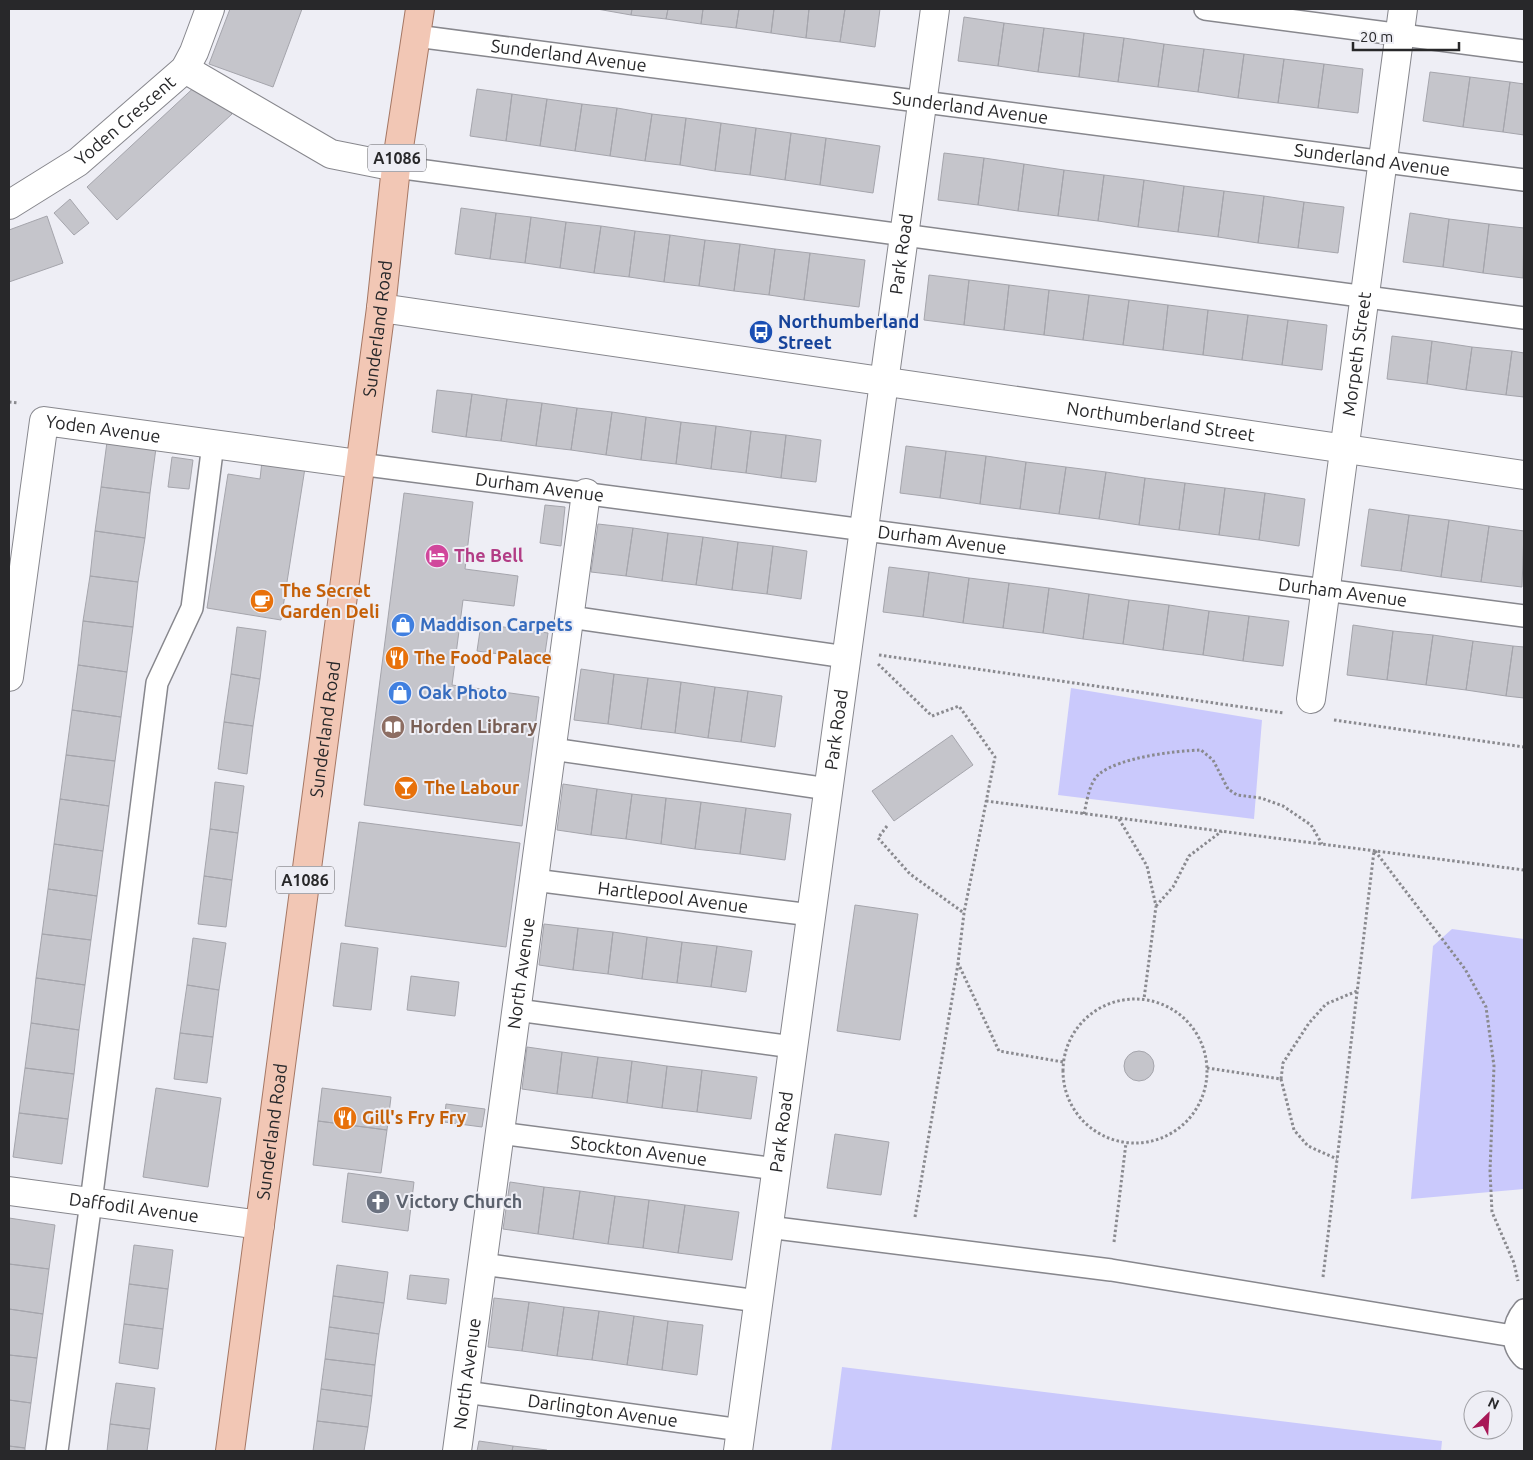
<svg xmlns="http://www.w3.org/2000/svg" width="1533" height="1460" viewBox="0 0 1533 1460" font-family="Ubuntu,sans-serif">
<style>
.green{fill:#cac9fc}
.building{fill:#c5c5cb;stroke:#a5a5ac}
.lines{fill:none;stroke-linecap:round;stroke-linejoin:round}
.service-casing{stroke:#87878d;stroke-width:24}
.minor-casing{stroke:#87878d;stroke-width:30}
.primary-casing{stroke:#a57764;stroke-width:30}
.path{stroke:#8a8a8f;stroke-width:3;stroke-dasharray:2.5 2.5;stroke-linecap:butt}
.service{stroke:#fff;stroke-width:21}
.minor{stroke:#fff;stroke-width:28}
.primary{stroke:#f2c7b5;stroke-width:28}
.labels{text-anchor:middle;stroke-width:4;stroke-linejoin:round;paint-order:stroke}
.shield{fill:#eeeef5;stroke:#636367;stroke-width:1}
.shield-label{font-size:16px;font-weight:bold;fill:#28282a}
.street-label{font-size:18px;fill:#28282a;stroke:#eeeef5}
.transit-label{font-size:18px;font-weight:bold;fill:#164399;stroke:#eeeef5;text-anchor:start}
.hotel-label{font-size:18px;font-weight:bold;fill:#b23c85;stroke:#eeeef5;text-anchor:start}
.food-label{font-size:18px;font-weight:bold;fill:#c56008;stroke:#eeeef5;text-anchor:start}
.shop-label{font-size:18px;font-weight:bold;fill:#366cbe;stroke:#eeeef5;text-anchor:start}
.education-label{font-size:18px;font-weight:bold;fill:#785e54;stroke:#eeeef5;text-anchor:start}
.worship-label{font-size:18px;font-weight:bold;fill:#5b616d;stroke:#eeeef5;text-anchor:start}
</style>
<rect width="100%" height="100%" fill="#eeeef5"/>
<path class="green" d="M1071 688 1262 720 1254 819 1058 795Z
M1452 929 1524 939V1189L1411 1199 1433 946Z
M842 1367 1442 1441 1441 1451H831Z"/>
<path class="building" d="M230 9H302L273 87 209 64Z
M597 9H632L631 15Z
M632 9H668L666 19 631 15Z
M668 9H703L701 24 666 19Z
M703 9H739L736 28 701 24Z
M739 9H774L771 33 736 28Z
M774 9H809L806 38 771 33Z
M809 9H845L840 42 806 38Z
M845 9H880L875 47 840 42Z
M964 17 1004 23 998 66 958 61Z
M1004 23 1044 28 1038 72 998 66Z
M1044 28 1084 33 1079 77 1038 72Z
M1084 33 1124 38 1118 82 1079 77Z
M1124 38 1164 44 1158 87 1118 82Z
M1164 44 1204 49 1198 92 1158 87Z
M1204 49 1244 54 1238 98 1198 92Z
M1244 54 1284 59 1278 103 1238 98Z
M1284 59 1324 64 1318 108 1278 103Z
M1324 64 1363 69 1358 113 1318 108Z
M1430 72 1470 77 1463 127 1423 121Z
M1470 77 1510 82 1503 132 1463 127Z
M201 81 232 114 117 220 87 187Z
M1510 82 1524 84V135L1503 132Z
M477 89 512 94 506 141 470 136Z
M512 94 547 99 540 146 506 141Z
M547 99 582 104 575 151 540 146Z
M582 104 617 108 610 156 575 151Z
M617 108 652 114 645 161 610 156Z
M652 114 686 118 680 165 645 161Z
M686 118 721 123 715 171 680 165Z
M721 123 756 128 750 175 715 171Z
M756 128 791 133 785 180 750 175Z
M791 133 826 138 820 185 785 180Z
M826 138 880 146 873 193 820 185Z
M944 153 984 158 978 205 938 200Z
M984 158 1024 164 1018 211 978 205Z
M1024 164 1064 170 1058 216 1018 211Z
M1064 170 1104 175 1098 221 1058 216Z
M1104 175 1144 180 1138 227 1098 221Z
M1144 180 1184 186 1178 232 1138 227Z
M1184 186 1224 191 1218 237 1178 232Z
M1224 191 1264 196 1258 243 1218 237Z
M1264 196 1304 202 1298 248 1258 243Z
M70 199 89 223 74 235 54 213Z
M1304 202 1344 207 1338 253 1298 248Z
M461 208 496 213 490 259 455 254Z
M496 213 531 217 525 263 490 259Z
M1410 213 1449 219 1443 267 1403 262Z
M47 216 63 263 9 282V230Z
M531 217 566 222 560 268 525 263Z
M1449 219 1489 224 1483 273 1443 267Z
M566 222 601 226 594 273 560 268Z
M1489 224 1524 228 1523 278 1483 273Z
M601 226 635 231 629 277 594 273Z
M635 231 670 235 664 282 629 277Z
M670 235 705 240 699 286 664 282Z
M705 240 740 244 734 291 699 286Z
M740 244 775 249 769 295 734 291Z
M775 249 810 253 804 300 769 295Z
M810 253 865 260 859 307 804 300Z
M929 275 969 280 964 325 924 320Z
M969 280 1009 285 1004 330 964 325Z
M1009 285 1049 290 1044 335 1004 330Z
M1049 290 1089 295 1083 340 1044 335Z
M1089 295 1129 300 1123 345 1083 340Z
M1129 300 1168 305 1163 350 1123 345Z
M1168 305 1208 310 1203 355 1163 350Z
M1208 310 1248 315 1242 360 1203 355Z
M1248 315 1288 320 1282 365 1242 360Z
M1288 320 1327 325 1322 370 1282 365Z
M1392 336 1432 341 1427 384 1387 379Z
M1432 341 1472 347 1466 390 1427 384Z
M1472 347 1512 351 1506 395 1466 390Z
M1512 351 1524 353V397L1506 395Z
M437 390 472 394 466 437 432 432Z
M472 394 507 399 501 441 466 437Z
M507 399 542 403 536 446 501 441Z
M542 403 577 408 571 450 536 446Z
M577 408 612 412 606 455 571 450Z
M612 412 646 417 641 460 606 455Z
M646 417 681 422 676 464 641 460Z
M681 422 716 426 711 469 676 464Z
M716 426 751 431 746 473 711 469Z
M751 431 786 435 781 478 746 473Z
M786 435 821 440 816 482 781 478Z
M107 442 156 448 150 493 101 487Z
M906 446 946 451 940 498 900 493Z
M946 451 986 456 980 504 940 498Z
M986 456 1026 462 1020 509 980 504Z
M172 457 193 460 189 489 168 487Z
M262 461 305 468 281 620 207 608 228 474 260 479Z
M1026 462 1066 467 1059 514 1020 509Z
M1066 467 1106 472 1099 519 1059 514Z
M1106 472 1145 478 1139 525 1099 519Z
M1145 478 1185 483 1179 530 1139 525Z
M1185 483 1225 488 1219 535 1179 530Z
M101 487 150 493 145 538 95 531Z
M1225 488 1265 493 1259 540 1219 535Z
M404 493 473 502 465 569 518 576 514 606 463 600 452 685 539 697 522 826 364 805Z
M1265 493 1305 499 1299 546 1259 540Z
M545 505 565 507 561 546 540 543Z
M1369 509 1409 515 1401 571 1361 566Z
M1409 515 1449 520 1441 577 1401 571Z
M1449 520 1489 526 1481 582 1441 577Z
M598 524 633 528 626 576 591 572Z
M1489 526 1524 531 1522 587 1481 582Z
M633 528 668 533 662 581 626 576Z
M95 531 145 538 138 582 90 576Z
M668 533 703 537 696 585 662 581Z
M703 537 738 542 732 590 696 585Z
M738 542 773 546 767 594 732 590Z
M773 546 807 551 801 599 767 594Z
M889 567 929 572 923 617 883 612Z
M929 572 969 578 963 623 923 617Z
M90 576 138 582 133 627 83 621Z
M969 578 1009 583 1003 628 963 623Z
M1009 583 1049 588 1043 633 1003 628Z
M1049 588 1089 594 1083 639 1043 633Z
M1089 594 1129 600 1123 644 1083 639Z
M1129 600 1169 605 1163 650 1123 644Z
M1169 605 1209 611 1203 655 1163 650Z
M1209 611 1249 616 1243 661 1203 655Z
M1249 616 1289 621 1283 666 1243 661Z
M83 621 133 627 127 672 78 665Z
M481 624 548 633 544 660 477 651Z
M1353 625 1393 631 1387 680 1347 675Z
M237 627 266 631 260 679 231 674Z
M1393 631 1433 635 1426 685 1387 680Z
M1433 635 1473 641 1466 690 1426 685Z
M1473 641 1513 646 1506 696 1466 690Z
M1513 646 1524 647V698L1506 696Z
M78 665 127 672 121 717 72 710Z
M581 669 614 674 608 724 574 720Z
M231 674 260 679 253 726 224 722Z
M614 674 648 678 641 729 608 724Z
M648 678 681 682 675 733 641 729Z
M681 682 715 687 708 738 675 733Z
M715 687 748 691 741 742 708 738Z
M748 691 782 696 775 747 741 742Z
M72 710 121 717 115 761 66 755Z
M224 722 253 726 247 774 218 769Z
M952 735 973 765 894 821 872 791Z
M66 755 115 761 109 806 60 799Z
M215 782 244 786 238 833 210 829Z
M563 784 597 789 591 835 557 830Z
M597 789 632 794 626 839 591 835Z
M632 794 666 798 661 844 626 839Z
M666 798 701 802 695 849 661 844Z
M60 799 109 806 103 851 54 844Z
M701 802 746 808 740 854 695 849Z
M746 808 791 814 785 860 740 854Z
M359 822 520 843 506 947 345 926Z
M210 829 238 833 232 880 204 876Z
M54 844 103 851 97 896 48 889Z
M204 876 232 880 226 927 198 924Z
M48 889 97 896 91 940 42 934Z
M855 905 918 914 900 1040 837 1031Z
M544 924 578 928 573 970 539 965Z
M578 928 613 932 608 974 573 970Z
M613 932 647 937 642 979 608 974Z
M42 934 91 940 85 985 36 978Z
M647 937 682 942 677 983 642 979Z
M193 938 226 943 219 990 187 985Z
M682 942 717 946 711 987 677 983Z
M341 943 378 948 371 1010 333 1006Z
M717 946 752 951 746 992 711 987Z
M411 976 459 982 455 1016 407 1010Z
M36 978 85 985 79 1030 31 1023Z
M187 985 219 990 213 1037 180 1033Z
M31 1023 79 1030 74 1074 25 1068Z
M180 1033 213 1037 207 1083 174 1079Z
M527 1047 562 1052 557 1094 522 1089Z
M1124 1066a15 15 0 1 1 30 0a15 15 0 1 1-30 0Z
M562 1052 598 1057 592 1098 557 1094Z
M598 1057 632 1061 627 1103 592 1098Z
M632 1061 667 1066 662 1108 627 1103Z
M667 1066 702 1070 697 1112 662 1108Z
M25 1068 74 1074 68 1119 19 1113Z
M702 1070 757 1077 751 1119 697 1112Z
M156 1088 221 1098 208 1187 143 1177Z
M322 1088 391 1097 387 1130 318 1121Z
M446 1104 485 1109 482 1127 444 1122Z
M19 1113 68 1119 62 1164 13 1157Z
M318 1121 387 1130 381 1173 313 1165Z
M835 1134 889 1142 881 1195 827 1188Z
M348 1173 414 1182 408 1231 342 1222Z
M510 1182 544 1187 538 1234 503 1229Z
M544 1187 580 1191 573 1239 538 1234Z
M580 1191 615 1196 608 1244 573 1239Z
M615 1196 649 1200 643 1248 608 1244Z
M649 1200 685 1205 678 1253 643 1248Z
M685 1205 739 1212 732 1260 678 1253Z
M9 1218 55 1225 49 1269 9 1264Z
M134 1245 173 1250 168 1289 129 1284Z
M9 1264 49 1269 43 1314 9 1309Z
M337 1265 388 1272 384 1303 333 1296Z
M410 1275 449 1279 446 1304 407 1299Z
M129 1284 168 1289 163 1329 124 1324Z
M333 1296 384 1303 379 1334 329 1327Z
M494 1298 529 1302 522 1351 488 1347Z
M529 1302 564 1307 557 1356 522 1351Z
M564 1307 599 1311 592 1360 557 1356Z
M9 1309 43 1314 37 1358 9 1355Z
M599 1311 634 1316 627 1365 592 1360Z
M634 1316 668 1321 662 1370 627 1365Z
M668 1321 703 1325 697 1375 662 1370Z
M124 1324 163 1329 158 1369 119 1363Z
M329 1327 379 1334 375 1365 325 1359Z
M9 1355 37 1358 31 1403 9 1400Z
M325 1359 375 1365 372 1396 321 1389Z
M116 1383 155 1388 150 1429 110 1424Z
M321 1389 372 1396 368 1427 317 1421Z
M9 1400 31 1403 25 1448 9 1446Z
M317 1421 368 1427 364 1451H313Z
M110 1424 150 1429 147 1451H107Z
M479 1441 513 1446 512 1451H477Z
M9 1446 25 1448V1451H9Z
M513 1446 547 1450V1451H512Z"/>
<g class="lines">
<g class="service-casing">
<g id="service">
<path d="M1205 9 1524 51"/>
<path id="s1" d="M416 36 1524 180"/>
<path d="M396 167 1524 318"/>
<path id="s2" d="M359 464 1524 616"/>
<path d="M570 617 846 657"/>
<path d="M552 749 828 789"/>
<path id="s3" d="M534 880 811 915"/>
<path d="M517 1010 793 1047"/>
<path id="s4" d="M500 1133 776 1169"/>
<path d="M768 1227 1111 1270 1513 1336"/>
<path d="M482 1264 758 1301"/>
<path d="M1524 1310C1512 1324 1510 1345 1524 1358"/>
<path id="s5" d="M465 1392 741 1430"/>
<path d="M57 1451 91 1202 157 683 192 608 213 444"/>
</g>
</g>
<g class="minor-casing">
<g id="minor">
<path d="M185 69 331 154 396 167"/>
<path id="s6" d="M9 205 78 162 185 69 194 52 210 9"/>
<path id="s7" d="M381 308 1524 475"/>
<path id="s8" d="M9 677 44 421 359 464"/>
<path id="s9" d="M1311 699 1403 9"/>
<path id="s10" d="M9 1191 260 1225"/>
<path id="s11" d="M457 1451 586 493"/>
<path id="s12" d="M738 1451 935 9"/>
</g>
</g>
<g class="primary-casing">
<g id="primary">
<path id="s13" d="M230 1451 381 308 396 167 420 9"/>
</g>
</g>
<path class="path" d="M9 402 19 403
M879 655 1284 713
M878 664 932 716 959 706 995 757 964 913 958 963 999 1051 1063 1062
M1334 720 1524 747
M986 801 1524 870
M1084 814C1087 801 1089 783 1099 774 1121 757 1174 751 1201 750L1213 760 1228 789 1237 795 1261 798 1283 806 1311 825 1322 844
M1119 819 1147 866 1156 906 1144 999
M887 826 878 838 910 874 964 913
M1375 851 1465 969 1486 1007 1494 1066 1490 1171 1492 1212 1514 1263 1518 1281
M1156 906 1173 887 1189 856 1222 831
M1063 1071a72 72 0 1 1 144 0a72 72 0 1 1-144 0Z
M1207 1068 1281 1079 1283 1063 1309 1023 1326 1004 1357 991
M1281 1079 1294 1130 1308 1146 1337 1159
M915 1217 958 964
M1114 1242 1126 1143
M1323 1277 1374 851"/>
<use href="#service" class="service"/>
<use href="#minor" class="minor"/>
<use href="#primary" class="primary"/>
</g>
<defs>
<g id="bus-disc" transform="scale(1.25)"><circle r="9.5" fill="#1a4fb4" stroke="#eeeef5"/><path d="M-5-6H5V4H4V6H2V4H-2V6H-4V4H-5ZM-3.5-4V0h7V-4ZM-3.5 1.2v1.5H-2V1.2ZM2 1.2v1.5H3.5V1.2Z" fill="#fff"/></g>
<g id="hotel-disc" transform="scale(1.25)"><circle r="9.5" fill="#d1479c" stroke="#eeeef5"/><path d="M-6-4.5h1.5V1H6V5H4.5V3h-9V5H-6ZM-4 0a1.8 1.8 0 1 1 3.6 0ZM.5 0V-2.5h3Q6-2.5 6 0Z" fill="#fff"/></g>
<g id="cafe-disc" transform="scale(1.25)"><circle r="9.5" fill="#e8710a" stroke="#eeeef5"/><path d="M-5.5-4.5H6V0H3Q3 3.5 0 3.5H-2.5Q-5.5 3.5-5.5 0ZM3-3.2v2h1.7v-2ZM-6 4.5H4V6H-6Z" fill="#fff"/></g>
<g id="shop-disc" transform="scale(1.25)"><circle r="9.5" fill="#3f7fe0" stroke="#eeeef5"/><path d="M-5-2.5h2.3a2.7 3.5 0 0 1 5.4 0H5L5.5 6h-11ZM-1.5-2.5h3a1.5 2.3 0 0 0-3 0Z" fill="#fff"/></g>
<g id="restaurant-disc" transform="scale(1.25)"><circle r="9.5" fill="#e8710a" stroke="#eeeef5"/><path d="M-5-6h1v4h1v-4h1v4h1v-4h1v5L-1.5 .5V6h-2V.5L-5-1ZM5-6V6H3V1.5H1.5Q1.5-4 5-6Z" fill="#fff"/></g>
<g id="library-disc" transform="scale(1.25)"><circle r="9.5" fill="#8d6e63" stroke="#eeeef5"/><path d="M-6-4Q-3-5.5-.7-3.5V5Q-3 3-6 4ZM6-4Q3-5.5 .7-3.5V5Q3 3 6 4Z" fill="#fff"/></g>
<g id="bar-disc" transform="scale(1.25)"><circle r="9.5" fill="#e8710a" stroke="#eeeef5"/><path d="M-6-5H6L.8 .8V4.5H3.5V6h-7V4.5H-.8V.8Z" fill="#fff"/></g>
<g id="church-disc" transform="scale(1.25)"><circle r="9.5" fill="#6b7280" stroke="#eeeef5"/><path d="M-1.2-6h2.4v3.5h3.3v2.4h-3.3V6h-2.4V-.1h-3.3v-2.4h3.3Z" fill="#fff"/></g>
</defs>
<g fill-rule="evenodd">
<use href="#bus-disc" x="761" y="332"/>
<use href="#hotel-disc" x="437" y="556"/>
<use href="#cafe-disc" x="262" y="601"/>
<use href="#shop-disc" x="403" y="625"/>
<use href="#restaurant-disc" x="397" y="658"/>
<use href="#shop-disc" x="400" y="693"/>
<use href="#library-disc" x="393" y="727"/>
<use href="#bar-disc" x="406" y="788"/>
<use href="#restaurant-disc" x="345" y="1118"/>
<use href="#church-disc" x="378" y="1202"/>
</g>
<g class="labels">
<g class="shield">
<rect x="368" y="144.5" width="58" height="27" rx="4"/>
<rect x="276" y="866.5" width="58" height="27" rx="4"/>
</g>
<g class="shield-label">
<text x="397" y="164">A1086</text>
<text x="305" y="886">A1086</text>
</g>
<g class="street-label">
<text dy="6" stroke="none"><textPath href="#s1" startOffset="154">Sunderland Avenue</textPath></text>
<text dy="6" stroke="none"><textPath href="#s1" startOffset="559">Sunderland Avenue</textPath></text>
<text dy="6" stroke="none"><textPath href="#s6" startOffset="144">Yoden Crescent</textPath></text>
<text dy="6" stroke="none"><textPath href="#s1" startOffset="964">Sunderland Avenue</textPath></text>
<text dy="6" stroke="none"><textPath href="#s12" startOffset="1208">Park Road</textPath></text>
<text dy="6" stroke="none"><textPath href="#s13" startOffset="1132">Sunderland Road</textPath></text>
<text dy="6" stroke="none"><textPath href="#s9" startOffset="348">Morpeth Street</textPath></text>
<text dy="6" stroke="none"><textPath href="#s7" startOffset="788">Northumberland Street</textPath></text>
<text dy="6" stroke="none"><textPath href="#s8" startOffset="318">Yoden Avenue</textPath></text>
<text dy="6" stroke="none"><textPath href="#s2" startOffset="182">Durham Avenue</textPath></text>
<text dy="6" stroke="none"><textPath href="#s2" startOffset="588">Durham Avenue</textPath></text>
<text dy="6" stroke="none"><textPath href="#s2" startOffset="992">Durham Avenue</textPath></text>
<text dy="6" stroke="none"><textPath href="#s13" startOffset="728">Sunderland Road</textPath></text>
<text dy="6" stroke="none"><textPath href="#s12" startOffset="728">Park Road</textPath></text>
<text dy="6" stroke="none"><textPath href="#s3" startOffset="140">Hartlepool Avenue</textPath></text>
<text dy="6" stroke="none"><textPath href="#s11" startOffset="482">North Avenue</textPath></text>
<text dy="6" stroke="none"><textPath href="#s13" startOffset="322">Sunderland Road</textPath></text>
<text dy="6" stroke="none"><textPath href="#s12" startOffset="322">Park Road</textPath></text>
<text dy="6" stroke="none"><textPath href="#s4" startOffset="140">Stockton Avenue</textPath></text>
<text dy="6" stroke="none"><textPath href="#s10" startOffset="126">Daffodil Avenue</textPath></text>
<text dy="6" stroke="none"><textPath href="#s11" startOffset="78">North Avenue</textPath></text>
<text dy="6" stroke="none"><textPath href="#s5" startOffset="139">Darlington Avenue</textPath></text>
</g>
<g class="transit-label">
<text x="778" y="328">Northumberland<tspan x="778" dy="21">Street</tspan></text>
</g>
<g class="hotel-label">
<text x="454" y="562">The Bell</text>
</g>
<g class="food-label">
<text x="280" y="597">The Secret<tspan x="280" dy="21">Garden Deli</tspan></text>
<text x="414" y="664">The Food Palace</text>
<text x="424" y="794">The Labour</text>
<text x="362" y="1124">Gill's Fry Fry</text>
</g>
<g class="shop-label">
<text x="420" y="631">Maddison Carpets</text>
<text x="418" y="699">Oak Photo</text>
</g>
<g class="education-label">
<text x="410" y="733">Horden Library</text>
</g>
<g class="worship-label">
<text x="396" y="1208">Victory Church</text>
</g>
</g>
<rect width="1533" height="1460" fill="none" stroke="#28282a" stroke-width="20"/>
<g transform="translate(1488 1415) rotate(25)"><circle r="24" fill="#eeeef5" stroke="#9f9fa4"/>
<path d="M0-4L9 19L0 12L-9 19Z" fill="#a81857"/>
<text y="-8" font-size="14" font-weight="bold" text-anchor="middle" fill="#28282a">N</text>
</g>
<path d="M1353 42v8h106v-8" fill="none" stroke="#28282a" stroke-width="2.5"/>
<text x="1360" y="42" font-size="15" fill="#28282a" stroke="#eeeef5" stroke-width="4" paint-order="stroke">20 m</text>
</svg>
